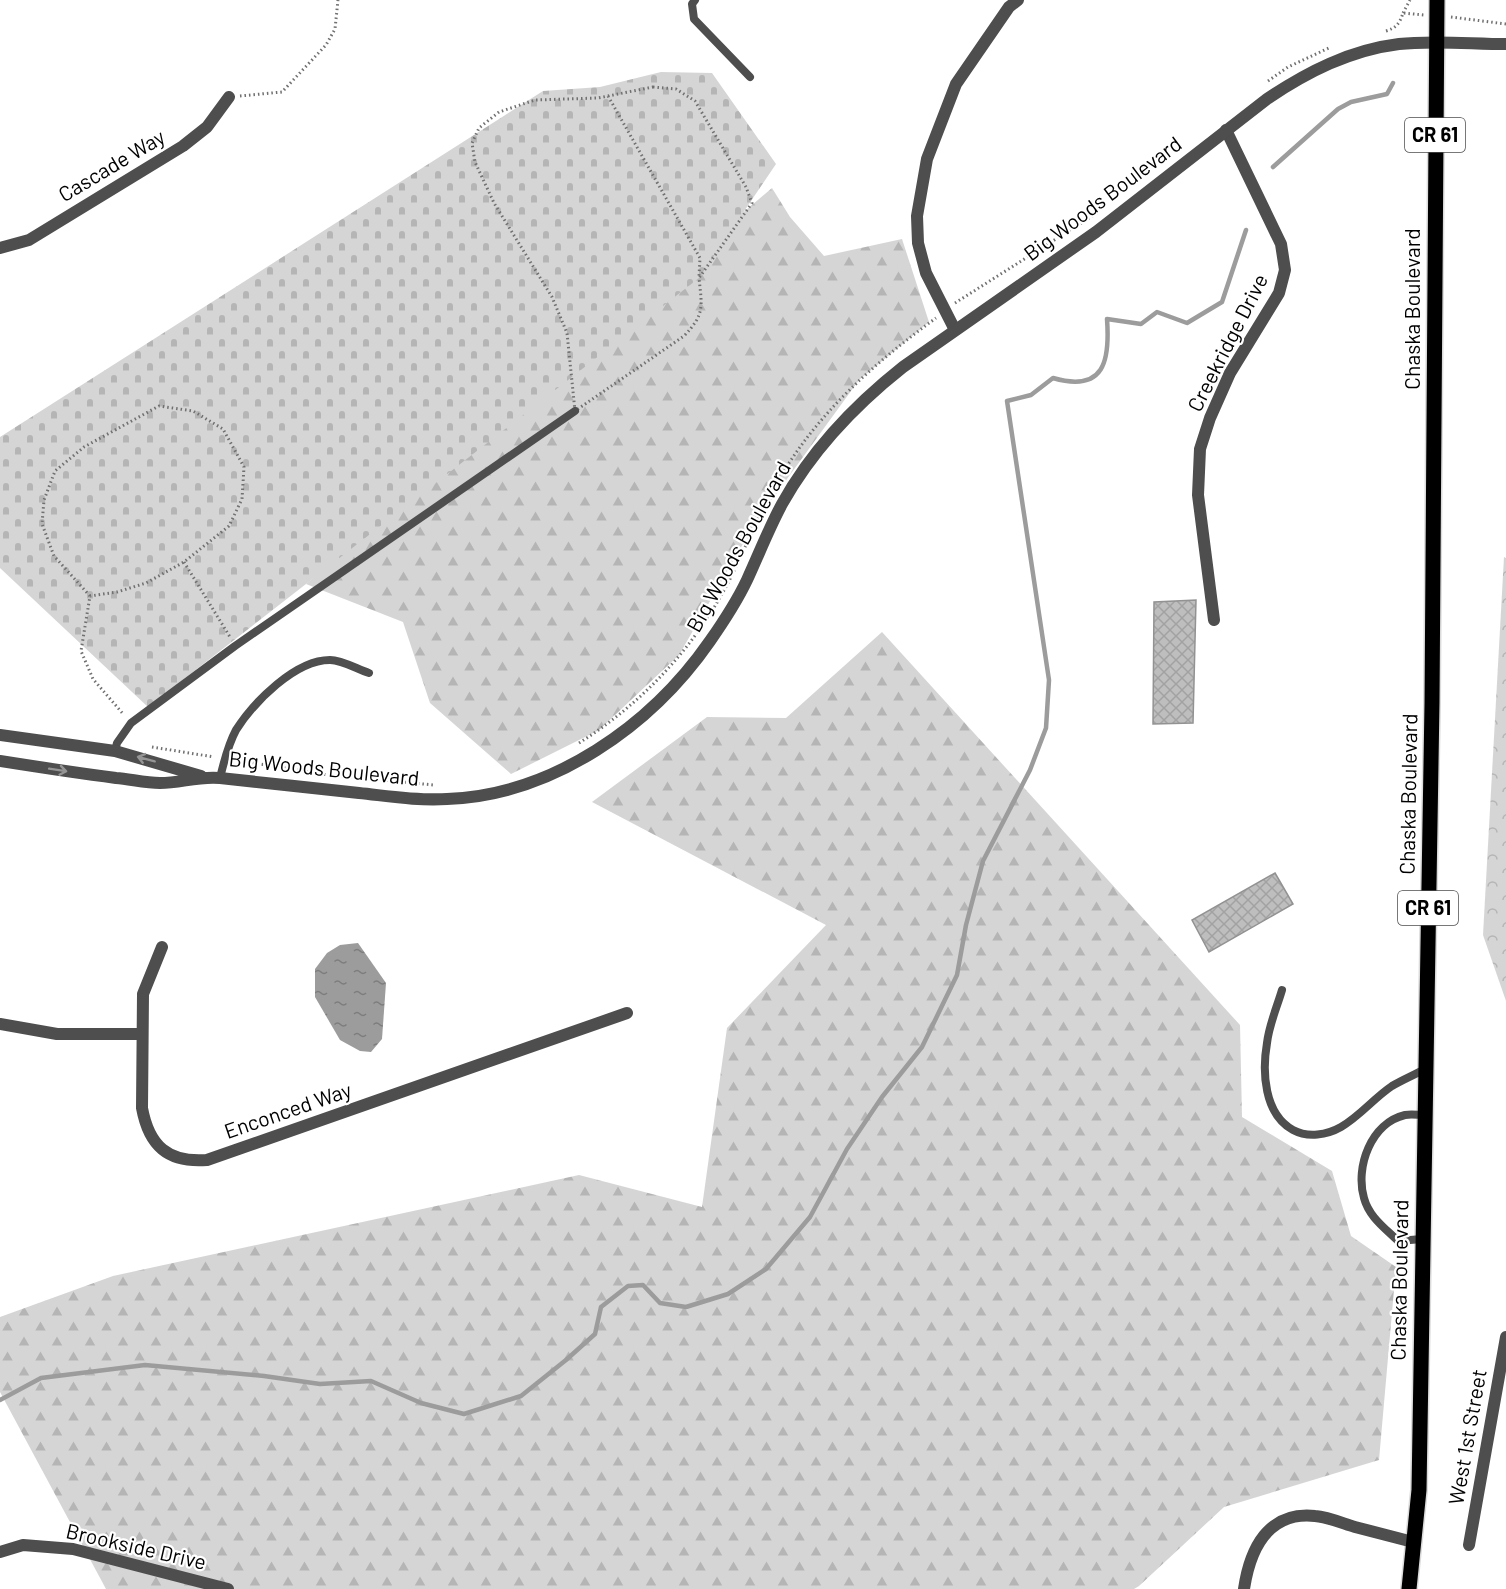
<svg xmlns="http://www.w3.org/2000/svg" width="1506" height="1589" viewBox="0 0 1506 1589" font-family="Barlow,sans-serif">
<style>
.forest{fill:url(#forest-firs)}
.cemetery{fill:url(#cemetery-stones)}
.park{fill:url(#park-crowns)}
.water{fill:url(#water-ripples)}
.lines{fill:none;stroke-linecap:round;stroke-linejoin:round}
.stream{stroke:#9c9c9c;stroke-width:4.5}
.building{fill:url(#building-cross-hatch);stroke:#929292;stroke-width:1.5}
.primary-casing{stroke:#dbdbdb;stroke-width:18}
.path{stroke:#707070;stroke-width:3;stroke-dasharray:1.5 3;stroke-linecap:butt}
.service{stroke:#4e4e4e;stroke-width:8}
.minor{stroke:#4e4e4e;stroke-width:12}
.tertiary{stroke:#4e4e4e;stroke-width:12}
.primary{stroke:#000;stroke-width:15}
.oneway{stroke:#959595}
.labels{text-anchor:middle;stroke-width:4.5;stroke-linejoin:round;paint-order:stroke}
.shield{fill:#fff;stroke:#4c4c4c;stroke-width:1.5}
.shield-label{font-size:20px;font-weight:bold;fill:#000}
.street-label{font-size:21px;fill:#000;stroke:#fff}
</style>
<defs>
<pattern id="forest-firs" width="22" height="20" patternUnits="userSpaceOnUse" patternTransform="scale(1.5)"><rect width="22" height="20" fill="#d5d5d5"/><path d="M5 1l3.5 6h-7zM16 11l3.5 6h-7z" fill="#b5b5b5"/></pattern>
<pattern id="cemetery-stones" width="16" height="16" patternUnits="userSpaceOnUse" patternTransform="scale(1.5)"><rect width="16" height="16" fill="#d5d5d5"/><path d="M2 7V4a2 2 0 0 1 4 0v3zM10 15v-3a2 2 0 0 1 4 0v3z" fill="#b5b5b5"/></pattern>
<pattern id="park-crowns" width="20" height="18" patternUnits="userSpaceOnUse" patternTransform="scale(1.5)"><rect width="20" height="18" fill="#d5d5d5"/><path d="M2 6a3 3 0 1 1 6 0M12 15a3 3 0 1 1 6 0" fill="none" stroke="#b5b5b5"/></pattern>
<pattern id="water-ripples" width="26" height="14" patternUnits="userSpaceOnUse" patternTransform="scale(1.5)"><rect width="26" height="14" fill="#9c9c9c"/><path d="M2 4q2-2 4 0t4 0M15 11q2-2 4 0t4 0" fill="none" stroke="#7d7d7d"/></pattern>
<pattern id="building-cross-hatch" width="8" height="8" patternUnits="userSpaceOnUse" patternTransform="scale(1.5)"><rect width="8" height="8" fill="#bebebe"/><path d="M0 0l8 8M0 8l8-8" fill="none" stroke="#a2a2a2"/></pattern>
</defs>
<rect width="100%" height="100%" fill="#fff"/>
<path class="forest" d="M772 188 790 217 824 256 902 239 929 322 859 380 755 523 679 655 599 730 511 774 430 703 403 622 306 584Z
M882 632 1240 1025 1242 1117 1332 1171 1351 1236 1396 1267 1379 1460 1224 1507 1139 1586 1134 1589H106L0 1392V1317L113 1276 579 1175 702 1207 727 1028 826 925 592 802 707 717 786 718Z"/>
<path class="cemetery" d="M661 72 712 73 776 164 699 278 148 707 0 568V437L543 91 600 87Z"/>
<path class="park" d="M1504 557 1506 558V1001L1483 935Z"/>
<path class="water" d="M358 943 386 983 382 1039 371 1052 360 1051 340 1040 315 997V969L327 953 340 945Z"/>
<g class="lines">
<path class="stream" d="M1273 167 1338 109 1351 102 1387 94 1393 83
M0 1400 41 1378 145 1365 264 1376 320 1384 371 1381 421 1403 464 1414 521 1396 566 1360 595 1334 601 1307 628 1286 643 1285 660 1303 686 1307 728 1294 766 1269 810 1217 847 1149 882 1097 922 1047 957 975 966 925 983 861 1030 770 1046 728 1049 680 1007 401 1031 395 1053 378C1105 393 1110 360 1107 319L1141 324 1157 312 1187 323 1222 302 1246 230"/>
</g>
<path class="building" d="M1196 600 1193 723 1153 724 1154 602Z
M1275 873 1293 904 1209 952 1192 920Z"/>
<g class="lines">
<g class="primary-casing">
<path id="primary" d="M1409 1589 1419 1490 1432 703 1437 0"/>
</g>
<path class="path" d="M1403 13 1410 0
M1451 17 1506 24
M1386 31C1396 28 1400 23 1403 13L1424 15
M1268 81 1288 67 1331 47
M653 87 676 89 695 101 746 187 752 203 699 278C702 307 705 314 684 336L575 411 567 333 552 297 494 203 475 162 472 143 479 128 499 112 535 100 598 98Z
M240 96 282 92 326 45 335 29 338 0
M608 96 700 258 699 277
M955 303 1097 213
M184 562 230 637
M90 596 54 556 42 524 44 500 55 471 84 447 159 406 193 411 223 429 244 467 242 499 229 526 184 562 146 583 117 592 90 596 81 651 93 679 124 715
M579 743C643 703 697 645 731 577 750 538 766 497 791 460 829 403 881 358 936 318
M152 747 214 757
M235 760 329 775 434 785"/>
<path class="service" d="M695 0 692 4 694 19 750 77
M115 751 117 743 131 723 235 646 575 411
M220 778C224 761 228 745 236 730 254 702 295 660 330 660 342 660 357 669 369 673
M1282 990C1277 1007 1269 1025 1267 1043 1262 1072 1264 1114 1293 1130 1308 1138 1327 1135 1341 1127 1360 1116 1374 1098 1392 1086 1402 1080 1414 1075 1425 1069
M1422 1239 1398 1241C1385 1228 1369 1217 1364 1198 1355 1167 1371 1123 1405 1115 1411 1114 1418 1115 1424 1115"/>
<path class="minor" d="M0 248 29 240 183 146 207 127 229 97
M955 330 926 273 918 243 917 216 927 159 956 84 1009 7 1018 0
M1214 620 1198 495 1200 449 1210 418 1230 373 1279 293 1285 270 1281 244 1226 130
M162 947 143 994 142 1108C149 1146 168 1163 207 1160L627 1013
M0 1024 57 1034H142
M1469 1545 1506 1337
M0 1552 23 1545 73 1549 228 1589
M1244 1589C1250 1549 1268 1511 1315 1516 1328 1517 1342 1523 1355 1527 1374 1532 1393 1537 1413 1542"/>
<path class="tertiary" d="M0 735 115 751 201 776
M0 761C38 767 77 773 116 778 130 779 145 783 160 783 181 783 197 776 220 778 266 783 313 788 359 793 388 796 418 801 447 799 553 795 651 726 710 641 724 621 737 601 747 580 759 554 769 528 782 504 812 450 855 405 903 367L1096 232 1267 99C1307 72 1350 50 1399 44 1431 40 1473 44 1506 44"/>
<use href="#primary" class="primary"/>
</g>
<defs><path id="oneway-shaft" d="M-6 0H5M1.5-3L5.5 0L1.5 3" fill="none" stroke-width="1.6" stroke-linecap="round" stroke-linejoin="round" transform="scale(1.5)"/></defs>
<g class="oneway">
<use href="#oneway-shaft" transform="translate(146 759) rotate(-165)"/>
<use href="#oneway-shaft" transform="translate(58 770) rotate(9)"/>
</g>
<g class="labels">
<g class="shield">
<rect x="1405" y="118" width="60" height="34" rx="4.5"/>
<rect x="1398" y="891" width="60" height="34" rx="4.5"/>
</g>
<g class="shield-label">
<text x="1435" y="142">CR 61</text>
<text x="1428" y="915">CR 61</text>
</g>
<g class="street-label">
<text transform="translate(112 166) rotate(-31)" y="7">Cascade Way</text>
<text transform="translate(1103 199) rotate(-37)" y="7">Big Woods Boulevard</text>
<text transform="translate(1413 309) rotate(-90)" y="7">Chaska Boulevard</text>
<text transform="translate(1228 343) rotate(-63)" y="7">Creekridge Drive</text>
<text transform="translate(739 547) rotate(-61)" y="7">Big Woods Boulevard</text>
<text transform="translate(324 769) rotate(6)" y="7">Big Woods Boulevard</text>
<text transform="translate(1409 794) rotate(-89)" y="7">Chaska Boulevard</text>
<text transform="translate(288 1111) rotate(-19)" y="7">Enconced Way</text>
<text transform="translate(1400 1280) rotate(-89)" y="7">Chaska Boulevard</text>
<text transform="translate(1468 1437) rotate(-80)" y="7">West 1st Street</text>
<text transform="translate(136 1547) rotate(13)" y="7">Brookside Drive</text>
</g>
</g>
</svg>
